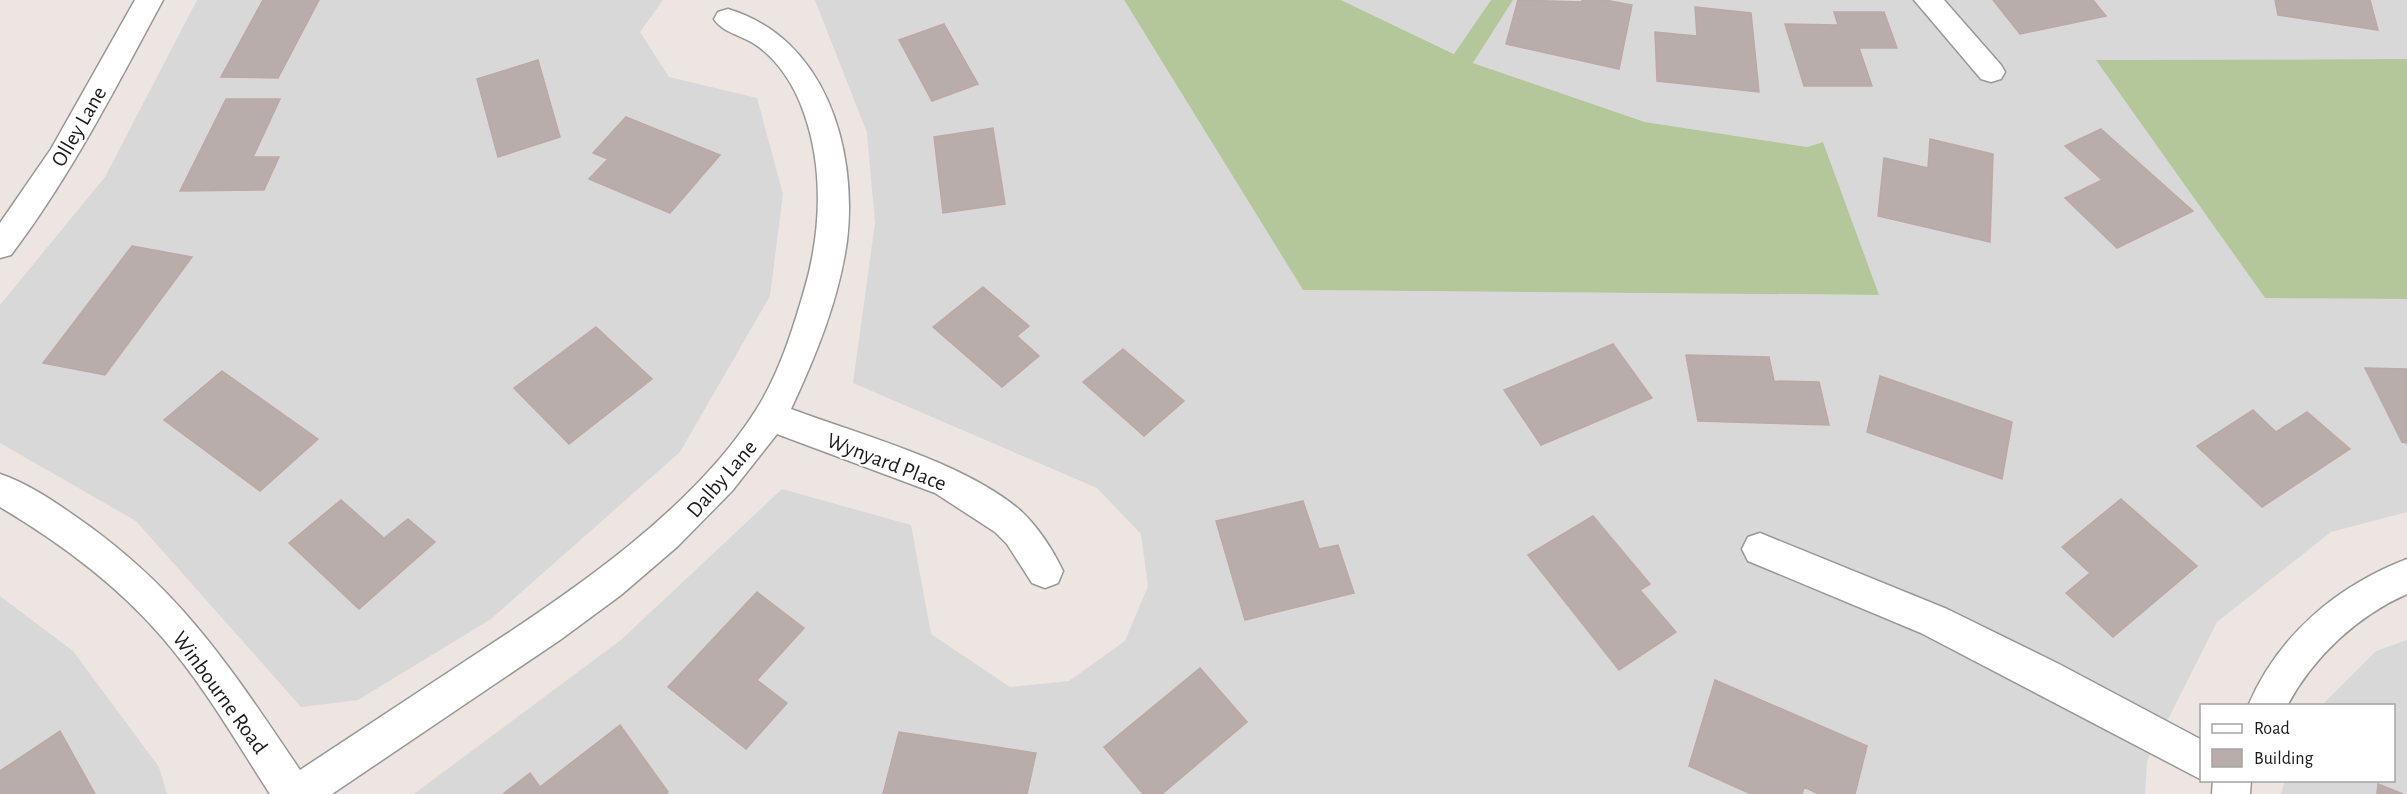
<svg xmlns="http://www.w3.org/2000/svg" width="2407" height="794" viewBox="0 0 2407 794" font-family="'Alegreya Sans',sans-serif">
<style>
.residential{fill:#d9d8d8}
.forest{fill:#b4c79a}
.building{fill:#b8adab;stroke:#bca9a5;stroke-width:1.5}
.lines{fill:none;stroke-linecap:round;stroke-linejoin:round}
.minor-casing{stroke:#989898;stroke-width:3}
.tertiary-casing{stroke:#989898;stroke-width:3}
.minor{fill:#fff;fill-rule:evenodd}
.tertiary{fill:#fff;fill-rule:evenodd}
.labels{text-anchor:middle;stroke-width:4.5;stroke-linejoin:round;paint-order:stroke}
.street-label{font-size:22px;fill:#1b1b1b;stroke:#fff}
</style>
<rect width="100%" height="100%" fill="#ece5e1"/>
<path class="residential" d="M197 0H663L640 32 669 77 757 98 783 194 770 296 680 452 491 619 358 700 301 707 136 521 0 443V305L105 177Z
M815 0H1124L1303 290 1878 295 1823 142 1807 147 1645 122 1473 63 1513 0H2407V59L2097 60 2265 298 2407 299V512L2331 532 2217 622 2147 761 2145 794H414L622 639 782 489 911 525 931 634 1010 687 1069 681 1125 641 1148 586 1141 534 1097 488 853 383 875 223 867 133Z
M1341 0H1491L1455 54Z
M0 596 73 651 159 767 167 794H0Z
M2407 640V794H2281L2285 781 2394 780V706L2322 705 2376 651Z"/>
<path class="forest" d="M1124 0H1341L1454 54 1491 0H1513L1473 63 1645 122 1807 147 1823 142 1879 295 1303 290Z
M2407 59V299L2265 298 2096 60Z"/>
<path class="building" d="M263 0H319L278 78 221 77Z
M1518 0 1582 2V0H1605L1632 5 1619 69 1506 44Z
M1993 0H2093L2106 16 2020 34Z
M2275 0H2370L2378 30 2278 15Z
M1695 7 1751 13 1759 92 1657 81 1655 32 1697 36Z
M1834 12H1884L1897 48H1859L1872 86H1804L1785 24 1838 25Z
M944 24 978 84 932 101 899 40Z
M538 60 560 137 498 157 477 79Z
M226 99H280L253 157H279L264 190 180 191Z
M626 117 720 155 670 213 589 179 608 159 593 153Z
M993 128 1005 204 943 213 934 137Z
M2101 129 2193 211 2117 248 2065 198 2102 180 2065 146Z
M1930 139 1993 154 1990 242 1878 216 1884 158 1928 168Z
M132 246 192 257 105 375 43 363Z
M983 287 1029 326 1017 336 1039 356 1002 387 933 327Z
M596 327 652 379 569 444 514 388Z
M1613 344 1652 398 1541 445 1504 390Z
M1123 349 1184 401 1144 436 1083 382Z
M1686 355 1769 357 1774 381 1819 382 1829 425 1698 421Z
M2365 368 2407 369V443L2402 442Z
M222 371 318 439 260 491 164 420Z
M1880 376 2012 422 2002 479 1867 432Z
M2253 410 2276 432 2307 412 2350 449 2262 507 2197 446Z
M2121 499 2197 566 2113 637 2066 593 2090 573 2062 547Z
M341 500 384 538 408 519 435 542 359 609 289 543Z
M1303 501 1319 549 1338 545 1354 593 1245 620 1216 521Z
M1593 516 1650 584 1640 590 1676 632 1619 670 1528 555Z
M757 592 804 628 757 680 787 703 746 749 668 687Z
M1200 668 1247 722 1162 794H1143L1104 747Z
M1715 680 1867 746 1855 794H1819L1804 787 1802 794H1751L1689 766Z
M620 725 668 792 666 794H503L530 773 540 787Z
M60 731 95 794H0V771Z
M899 732 1036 753 1027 794H883Z
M2378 784 2403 794H2377Z"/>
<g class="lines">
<g class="minor-casing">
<path id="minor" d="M1914 0H1944L2001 65 2005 72 2001 79 1991 82 1981 79Z
M728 9C825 38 858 148 847 241 839 299 816 356 791 409 861 435 966 463 1021 511 1038 527 1053 550 1063 571L1058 583 1045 588 1032 583 1007 544 995 532 935 493 777 434 732 491 678 546 621 595 560 640 332 794H270C235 740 203 684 161 636 116 584 59 542 0 507V474C27 483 52 500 75 516 181 589 230 667 300 770 358 732 415 694 473 656 570 593 693 510 756 410 779 374 792 332 804 291 821 234 824 169 804 113 795 86 777 58 753 43 740 35 722 32 714 19L718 12Z
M1760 533 1947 609 2059 664 2202 740V780L1921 633 1748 561 1742 549 1748 537Z
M2407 559V594C2357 616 2313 657 2287 706H2248C2278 635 2337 586 2407 559Z
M2213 780H2251L2250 794H2212Z"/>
</g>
<g class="tertiary-casing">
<path id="tertiary" d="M135 0H163C116 87 71 176 11 255L0 258V223L51 149Z"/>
</g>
<use href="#minor" class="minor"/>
<use href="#tertiary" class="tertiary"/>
</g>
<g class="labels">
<g class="street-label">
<text transform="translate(78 126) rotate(-60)" y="8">Olley Lane</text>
<text transform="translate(887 461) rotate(21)" y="8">Wynyard Place</text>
<text transform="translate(721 478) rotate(-49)" y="8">Dalby Lane</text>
<text transform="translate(221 692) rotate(54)" y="8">Winbourne Road</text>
</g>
</g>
<rect x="2200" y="704" width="195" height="78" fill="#ffffff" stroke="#a4a4a4" stroke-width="1.5"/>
<rect x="2212" y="724" width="30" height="9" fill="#ffffff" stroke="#a4a4a4" stroke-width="1.5"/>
<text x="2254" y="734" font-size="18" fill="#1b1b1b">Road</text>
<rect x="2212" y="749" width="30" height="18" fill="#b8adab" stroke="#a4a4a4" stroke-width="1.5"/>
<text x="2254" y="764" font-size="18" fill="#1b1b1b">Building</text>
</svg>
